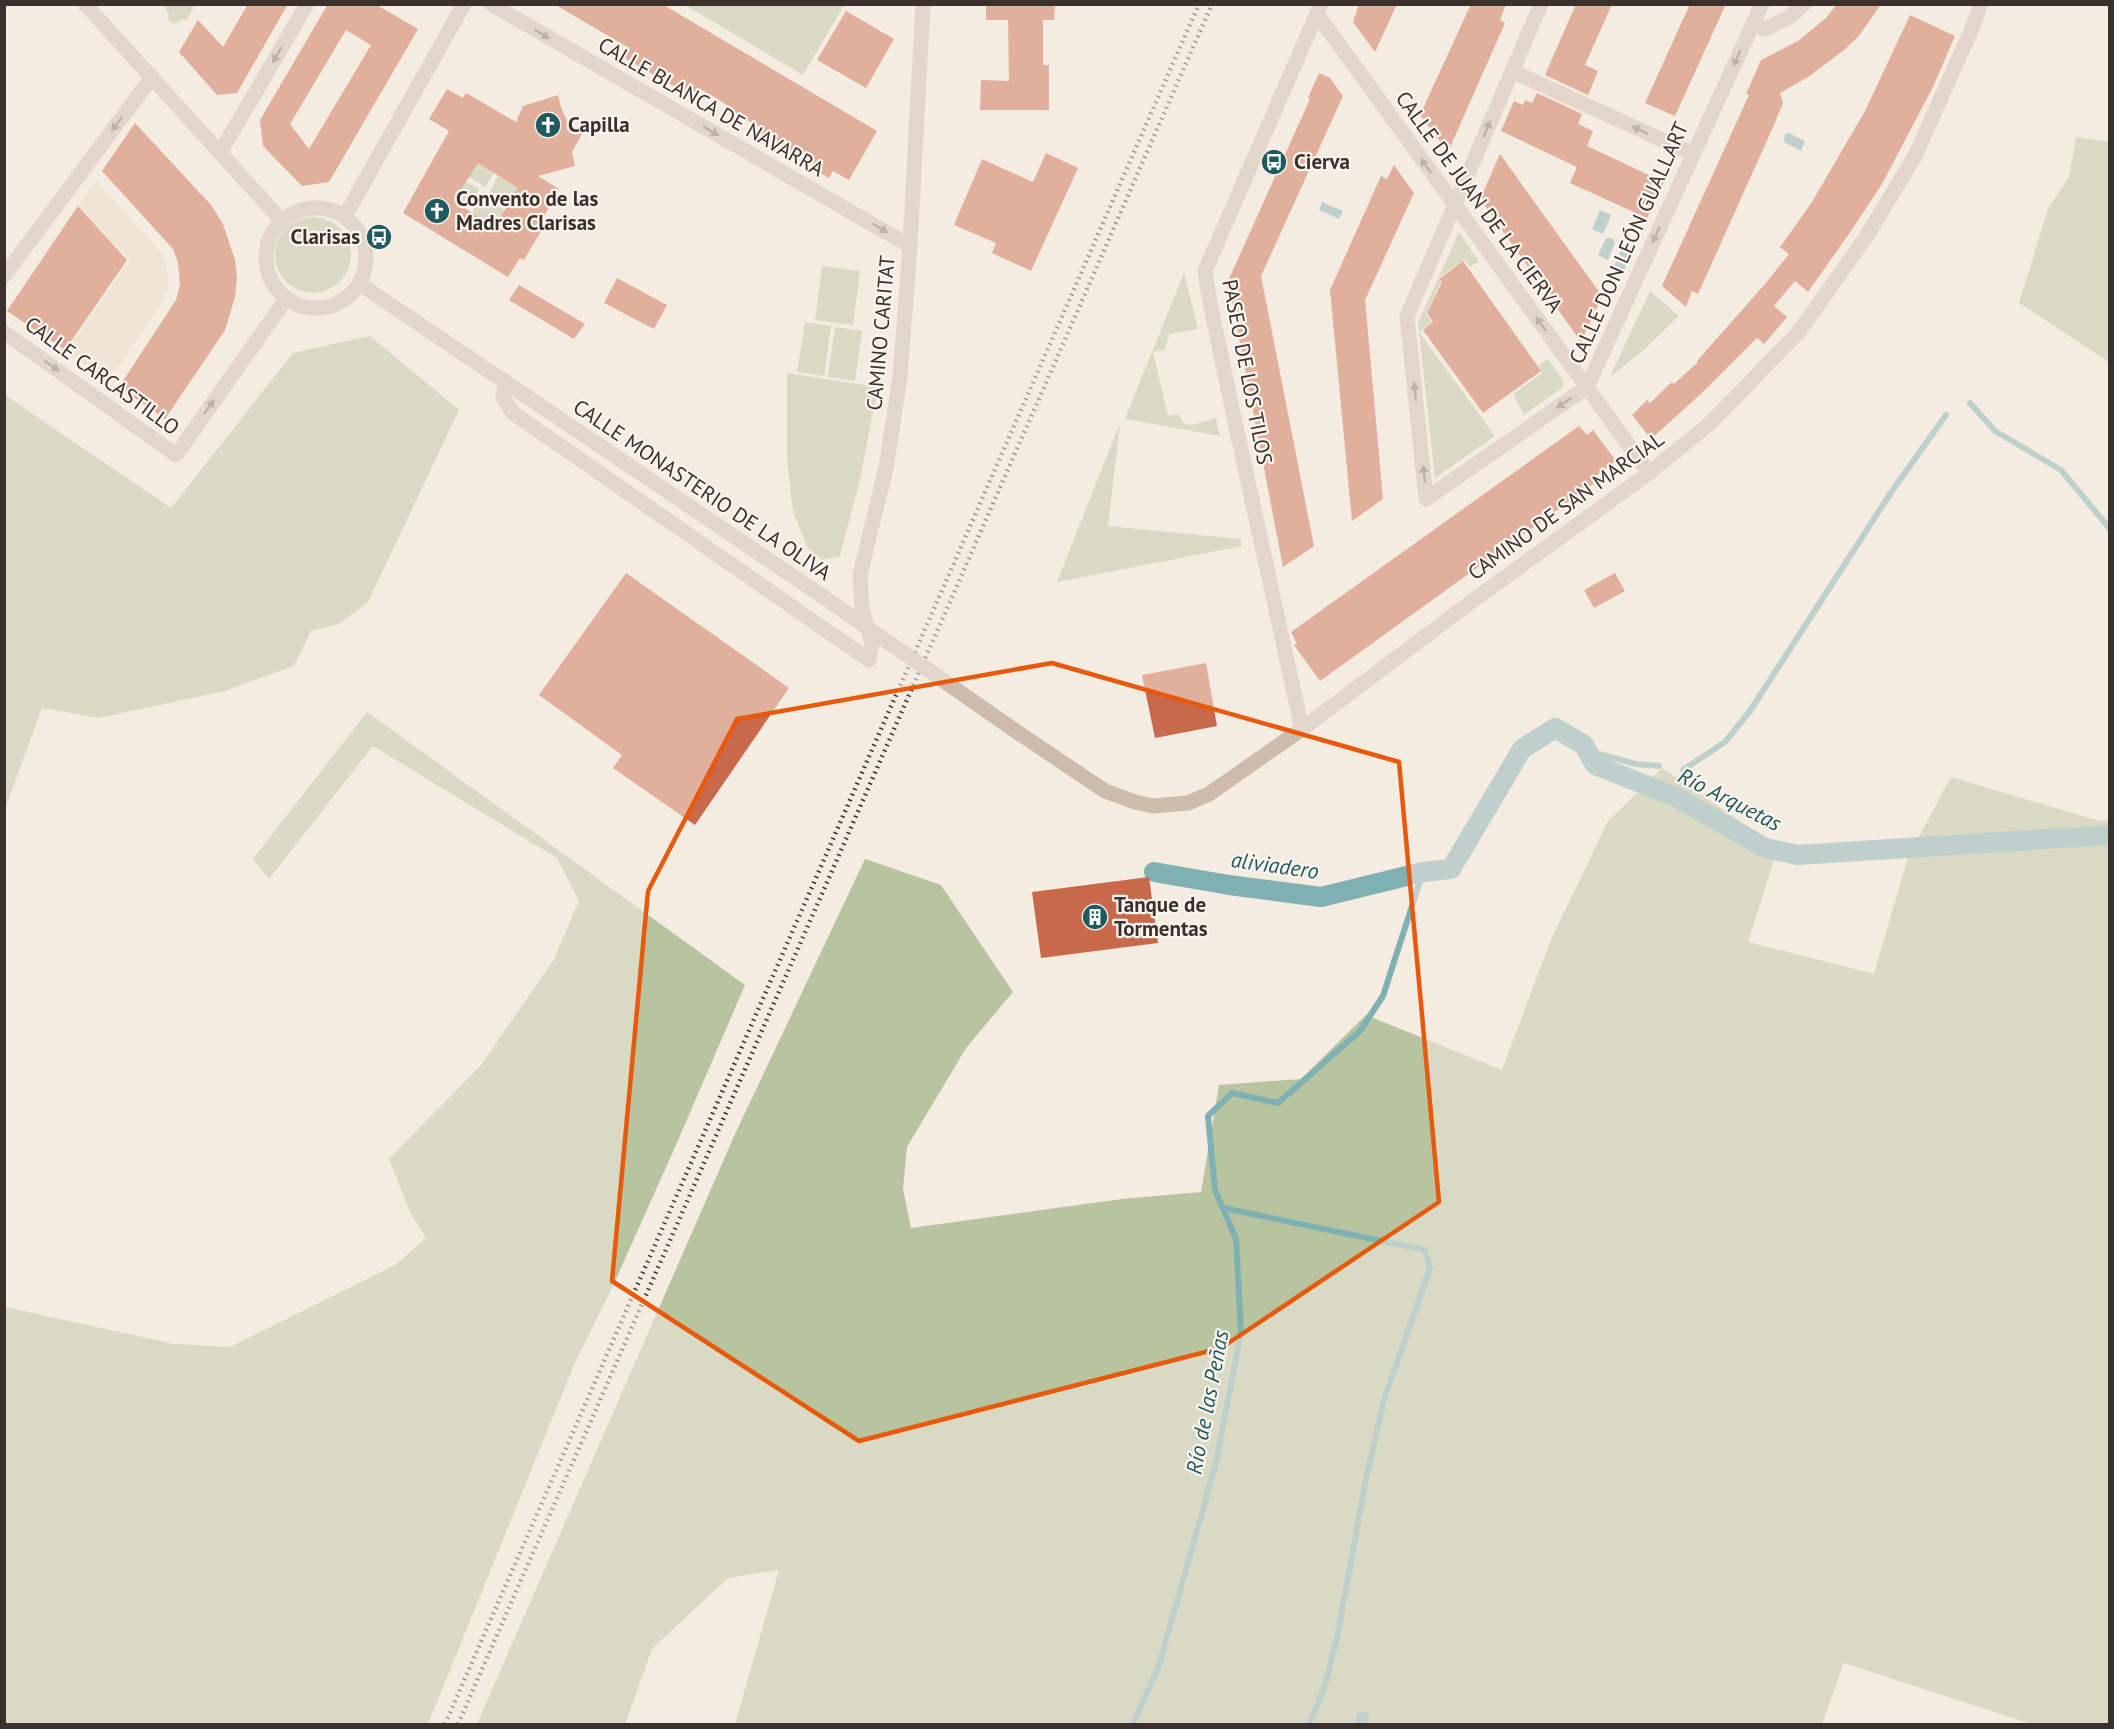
<svg xmlns="http://www.w3.org/2000/svg" width="2114" height="1729" viewBox="0 0 2114 1729" font-family="'PT Sans',sans-serif">
<style>
.green{fill:#b8c4a0}
.plaza{fill:#ecdcc8}
.water{fill:#7fb0b2}
.lines{fill:none;stroke-linecap:round;stroke-linejoin:round}
.stream{stroke:#7fb0b2;stroke-width:6}
.canal{stroke:#7fb0b2;stroke-width:20}
.building{fill:#c8694b;fill-rule:evenodd}
.minor{stroke:#cdbbac;stroke-width:15}
.rail{stroke:#3b302b;stroke-width:4.5;stroke-dasharray:1.5 4.5;stroke-linecap:butt}
.minor-bridge{stroke:#cdbbac;stroke-width:15}
.oneway{fill:#7d6f65}
.marked{fill:none;stroke:#e8590c;stroke-width:4.5;stroke-linejoin:round}
.labels{text-anchor:middle;stroke-width:4.5;stroke-linejoin:round;paint-order:stroke}
.street-label{font-size:21px;fill:#3b302b;stroke:#fbf5ee}
.poi-label{font-size:21px;font-weight:bold;fill:#3b302b;stroke:#fbf5ee;text-anchor:start}
.water-label{font-size:22px;font-style:italic;fill:#1f5a5e;stroke:#fbf5ee}
</style>
<rect width="100%" height="100%" fill="#f4ebe1"/>
<path class="green" d="M167 5V4L195 5 186 20H180L174 24 168 20 169 14 165 8Z
M685 5H844L803 75Z
M2076 137 2109 142V362L2019 303 2048 209 2069 177Z
M478 163 494 173 485 187 469 177Z
M498 176 518 188 507 206 488 195Z
M466 182 479 189 467 209 454 201Z
M481 196 504 210 494 227 472 213Z
M275 255a38 38 0 1 1 76 0a38 38 0 1 1-76 0Z
M1459 232 1479 262 1470 267 1464 260 1438 278 1441 282 1426 314 1432 322 1419 332 1495 436 1435 478 1418 323Z
M822 266 860 271 853 325 815 320Z
M1184 273 1198 329 1170 334 1164 350 1153 352 1168 416 1178 414 1184 424 1191 425 1216 418 1220 436 1125 419Z
M1650 291 1679 316 1645 349 1610 377Z
M805 322 831 326 824 376 797 372Z
M835 327 862 331 855 381 828 377Z
M370 336 459 410 368 602 339 624 311 631 294 666 224 691 99 718 42 708 5 809V395L171 508 293 353Z
M1548 359 1563 380V387L1524 415 1513 394 1542 373 1538 366Z
M787 373 878 387 860 479 840 556 822 560 808 548 793 512 787 459Z
M1120 423 1108 526 1240 539 1242 546 1057 582Z
M367 712 745 985 676 1145 612 1288 574 1365 428 1724H5V1307L174 1344 230 1347 395 1265 426 1238 410 1212 389 1159 481 1065 553 961 579 901 557 858 373 746 269 879 253 859Z
M1662 768 1778 847 1748 942 1874 974 1908 857 1951 777 2099 821 2109 820V1724H2031L1844 1663 1822 1724H735L779 1570 728 1578 652 1649 625 1724H477L735 1134 865 859 941 885 1013 992 966 1048 907 1147 903 1189 911 1228 1122 1199 1201 1192 1219 1085 1301 1079 1366 1015 1502 1070 1550 942 1608 821Z"/>
<path class="plaza" d="M96 181 159 250 166 262 168 276V289L161 304 108 382 66 351 130 261 79 205Z"/>
<path class="water" d="M1789 133 1805 141 1801 151 1784 142 1785 134Z
M1322 202 1343 211 1339 219 1319 210Z
M1600 210 1611 215 1603 234 1592 229Z
M1606 238H1612L1615 243 1608 260 1598 255Z
M1624 244 1633 248 1624 271 1614 266Z
M1358 1711 1369 1714 1366 1724H1355Z"/>
<g class="lines">
<path class="stream" d="M1970 403 1995 431 2061 470 2110 529
M1587 751 1636 764 1659 766
M1683 770 1725 742 1750 711 1890 494 1946 415
M1223 1208 1425 1250 1430 1268 1384 1400 1366 1479 1337 1638 1324 1689 1309 1724
M1133 1724 1158 1668 1199 1524 1217 1458 1241 1332 1236 1239 1215 1190 1208 1116 1232 1093 1278 1103 1360 1031 1383 996 1423 872"/>
<path class="canal" d="M1154 872 1229 885 1321 897 1423 872 1451 869 1522 749 1555 728 1584 745 1595 765 1676 797 1765 848 1797 855 2110 835"/>
</g>
<path class="building" d="M248 4H288L237 93 217 95 179 52 198 20 223 47Z
M328 4H375L418 29 329 182 302 186 263 146 260 120ZM346 30 371 45 309 149 290 124Z
M554 4H662L877 131 849 180 833 171 829 178 810 167 812 164 787 149 785 152 758 136 762 129 732 111 733 109 711 95 698 88 693 97 623 57 629 48Z
M986 4H1055L1054 20H1043V65H1049V110H980L981 80 1009 81 1008 20H986Z
M1359 4H1397L1375 52 1353 22Z
M1471 4H1506L1500 20 1505 23 1448 152 1420 115Z
M1576 4H1612L1585 65 1598 71 1588 95 1545 75Z
M1690 4H1726L1675 116 1645 103Z
M1837 4H1881L1859 36 1844 50 1808 77 1780 93 1783 103 1774 125 1698 294 1692 291 1686 307 1662 286 1749 95 1746 94 1761 60 1798 41 1826 18Z
M846 11 894 39 866 88 817 60Z
M1910 15 1955 36 1933 87 1882 184 1851 231 1808 292 1795 281 1774 306 1787 317 1764 344 1757 338 1704 391 1651 439 1632 415 1647 400 1650 403 1672 382 1674 384 1698 362 1697 361 1765 284 1789 254 1780 247 1812 202 1865 111Z
M1319 73 1330 78 1343 96 1261 276 1314 546 1283 567 1228 281 1310 99 1308 98Z
M447 89 463 98 466 93 516 122 523 106 558 95 561 107 568 123 583 132 572 152 575 166 538 176 559 189 540 223 544 226 524 260 520 258 508 277 403 213 449 131 429 119ZM478 163 518 188 494 227 454 201Z
M1537 93 1582 114 1578 124 1593 131 1587 146 1664 182 1647 218 1570 183 1577 167 1501 131 1514 101 1523 105 1525 100 1532 103Z
M135 123 211 205 223 224 235 260 237 278 235 297 225 330 165 419 119 387 176 300 180 285 178 262 173 249 102 171Z
M1046 153 1078 168 1031 271 992 253 996 243 954 225 982 159 1033 182Z
M1500 154 1602 296 1581 342 1480 199Z
M1394 165 1414 193 1365 300 1383 499 1352 521 1330 290 1381 176 1387 179Z
M78 206 127 260 65 350 7 311Z
M1463 261 1541 371 1483 413 1423 330 1433 322 1427 313 1442 282 1439 279Z
M617 278 667 305 654 329 604 303Z
M519 285 585 324 574 339 509 300Z
M1579 426 1587 435 1593 430 1616 461 1597 475 1599 480 1320 681 1294 645 1297 644 1291 632Z
M626 573 789 688 695 825 613 768 622 755 539 695Z
M1615 573 1625 591 1594 608 1584 590Z
M1206 663 1217 726 1155 738 1142 675Z
M1149 877 1158 943 1041 958 1032 892Z"/>
<g class="lines">
<path class="minor" d="M85 4 281 220
M491 4 910 246
M1541 4 1407 316 1426 499 1587 387 1762 4
M1317 14 1649 473
M1753 24 1765 29 1788 18 1804 4
M1512 71 1693 154
M220 153 307 4
M266 258a50 50 0 1 1 100 0a50 50 0 1 1-100 0Z
M345 216 464 4
M4 276 152 77
M360 284 812 589
M4 332 176 455 286 299
M505 381 503 397 513 413 869 660 872 644 862 608 860 575 886 468 900 377 910 246 923 4
M1302 729 1233 413 1209 298 1205 271 1321 4
M1020 734 1105 791 1135 802 1153 806 1188 803 1209 794 1302 729 1471 602 1649 473 1708 425 1798 333 1866 237 1915 156 1974 24 1980 4"/>
<path class="rail" d="M445 1724 1199 4
M458 1724 1212 4"/>
<path class="minor-bridge" d="M812 589 1020 734"/>
</g>
<defs><path id="oneway-solid" d="M-6-.8H1V-3.2L6.5 0L1 3.2V.8H-6Z" transform="scale(1.5)"/></defs>
<g class="oneway">
<use href="#oneway-solid" transform="translate(542 34) rotate(30)"/>
<use href="#oneway-solid" transform="translate(277 55) rotate(120)"/>
<use href="#oneway-solid" transform="translate(1737 58) rotate(115)"/>
<use href="#oneway-solid" transform="translate(117 124) rotate(127)"/>
<use href="#oneway-solid" transform="translate(1487 129) rotate(-67)"/>
<use href="#oneway-solid" transform="translate(1640 130) rotate(-155)"/>
<use href="#oneway-solid" transform="translate(711 131) rotate(30)"/>
<use href="#oneway-solid" transform="translate(1426 166) rotate(-126)"/>
<use href="#oneway-solid" transform="translate(880 228) rotate(30)"/>
<use href="#oneway-solid" transform="translate(1656 235) rotate(114)"/>
<use href="#oneway-solid" transform="translate(1541 324) rotate(-126)"/>
<use href="#oneway-solid" transform="translate(52 366) rotate(36)"/>
<use href="#oneway-solid" transform="translate(1415 391) rotate(-96)"/>
<use href="#oneway-solid" transform="translate(1564 403) rotate(145)"/>
<use href="#oneway-solid" transform="translate(209 407) rotate(-55)"/>
<use href="#oneway-solid" transform="translate(1424 474) rotate(-96)"/>
</g>
<path d="M0 0H2114V1729H0ZM1052 663 1399 762 1439 1202 1221 1348 859 1441 612 1281 648 891 737 719Z" fill="#f4ebe1" fill-opacity=".55" fill-rule="evenodd"/>
<path class="marked" d="M1052 663 1399 762 1439 1202 1221 1348 859 1441 612 1281 648 891 737 719Z"/>
<defs>
<g id="church-disc" transform="scale(1.35)"><circle r="9.5" fill="#1f5a5e" stroke="#fbf5ee"/><path d="M-1.2-6h2.4v3.5h3.3v2.4h-3.3V6h-2.4V-.1h-3.3v-2.4h3.3Z" fill="#fff"/></g>
<g id="bus-disc" transform="scale(1.35)"><circle r="9.5" fill="#1f5a5e" stroke="#fbf5ee"/><path d="M-5-6H5V4H4V6H2V4H-2V6H-4V4H-5ZM-3.5-4V0h7V-4ZM-3.5 1.2v1.5H-2V1.2ZM2 1.2v1.5H3.5V1.2Z" fill="#fff"/></g>
<g id="building-disc" transform="scale(1.35)"><circle r="9.5" fill="#1f5a5e" stroke="#fbf5ee"/><path d="M-4-6H4V6H1V3H-1V6H-4ZM-2.5-4.3h1.7v1.8h-1.7ZM.8-4.3h1.7v1.8H.8ZM-2.5-1h1.7V.8h-1.7ZM.8-1h1.7V.8H.8Z" fill="#fff"/></g>
</defs>
<g fill-rule="evenodd">
<use href="#church-disc" x="548" y="125"/>
<use href="#bus-disc" x="1274" y="162"/>
<use href="#church-disc" x="437" y="211"/>
<use href="#bus-disc" x="379" y="237"/>
<use href="#building-disc" x="1095" y="917"/>
</g>
<g class="labels">
<g class="street-label">
<text transform="translate(711 107) rotate(30)" y="7">CALLE BLANCA DE NAVARRA</text>
<text transform="translate(1479 202) rotate(54)" y="7">CALLE DE JUAN DE LA CIERVA</text>
<text transform="translate(1629 243) rotate(-66)" y="7">CALLE DON LEÓN GUALLART</text>
<text transform="translate(881 333) rotate(-85)" y="7">CAMINO CARITAT</text>
<text transform="translate(1247 372) rotate(79)" y="7">PASEO DE LOS TILOS</text>
<text transform="translate(102 376) rotate(36)" y="7">CALLE CARCASTILLO</text>
<text transform="translate(702 490) rotate(34)" y="7">CALLE MONASTERIO DE LA OLIVA</text>
<text transform="translate(1566 506) rotate(-36)" y="7">CAMINO DE SAN MARCIAL</text>
</g>
<g class="poi-label">
<text x="568" y="132">Capilla</text>
<text x="1294" y="169">Cierva</text>
<text x="456" y="206">Convento de las<tspan x="456" dy="24">Madres Clarisas</tspan></text>
<text x="360" y="244" text-anchor="end">Clarisas</text>
<text x="1114" y="912">Tanque de<tspan x="1114" dy="24">Tormentas</tspan></text>
</g>
<g class="water-label">
<text transform="translate(1730 799) rotate(27)" y="8">Río Arquetas</text>
<text transform="translate(1275 865) rotate(8)" y="8">aliviadero</text>
<text transform="translate(1207 1402) rotate(-79)" y="8">Río de las Peñas</text>
</g>
</g>
<rect width="2114" height="1729" fill="none" stroke="#3b302b" stroke-width="12"/>
</svg>
